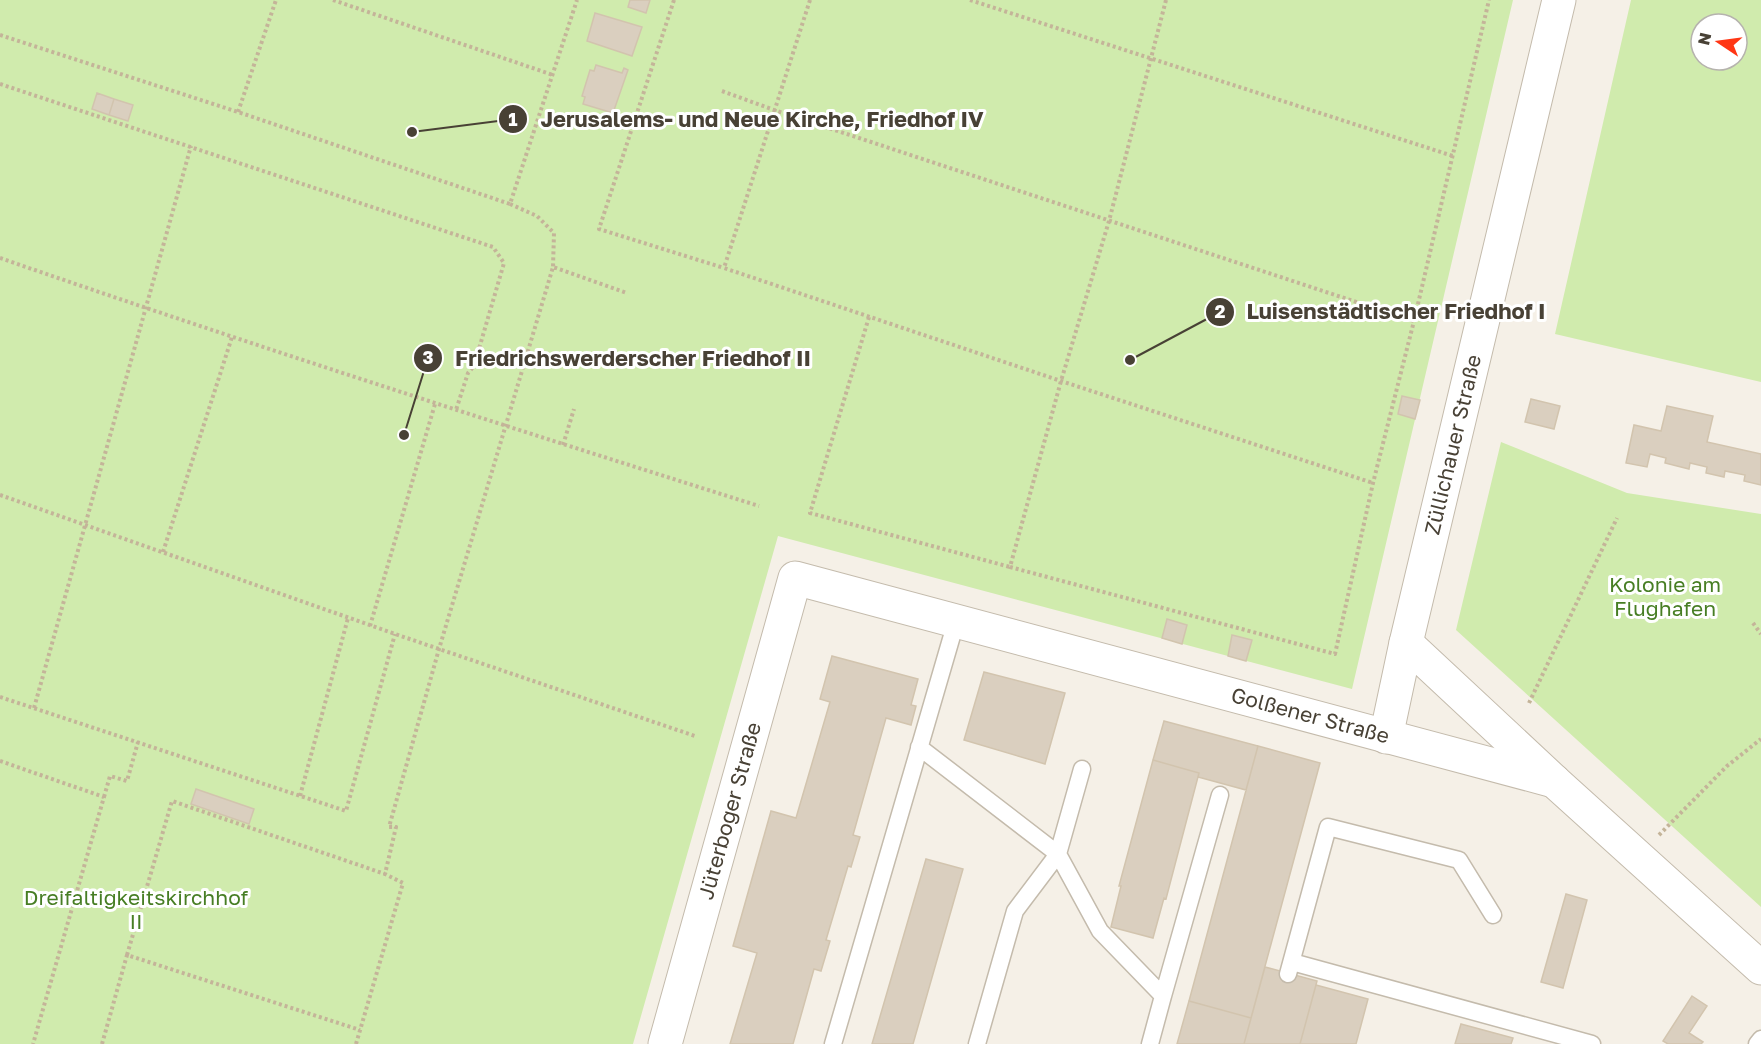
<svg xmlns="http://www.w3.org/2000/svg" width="1761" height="1044" viewBox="0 0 1761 1044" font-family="'Golos Text',sans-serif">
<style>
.green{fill:#d0ebad;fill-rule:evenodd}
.building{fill:#dacfbf;stroke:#d2c4ae;stroke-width:1.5}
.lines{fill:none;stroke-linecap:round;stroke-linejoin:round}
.service-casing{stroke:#c4bbac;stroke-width:19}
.minor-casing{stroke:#c4bbac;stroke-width:35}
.path{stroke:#c4b499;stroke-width:4;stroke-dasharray:3 3;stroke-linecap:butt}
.service{stroke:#fff;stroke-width:16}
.minor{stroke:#fff;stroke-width:33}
.labels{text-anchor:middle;stroke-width:6;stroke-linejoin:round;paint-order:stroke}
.street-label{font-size:21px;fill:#484135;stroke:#fff}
.park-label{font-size:21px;fill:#477e24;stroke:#fff}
.leader{fill:none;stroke:#484135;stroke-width:2}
.callout-dot{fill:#484135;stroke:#fff;stroke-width:2}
.mark-label{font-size:18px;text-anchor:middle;font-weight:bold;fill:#fff}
.callout-label{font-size:22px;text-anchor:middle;font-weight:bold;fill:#484135;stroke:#fff;stroke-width:6;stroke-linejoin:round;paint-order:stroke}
</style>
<rect width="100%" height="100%" fill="#f5f0e7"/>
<path class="green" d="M0 0H1513L1352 689 778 536 633 1044H0Z
M1631 0H1761V382L1555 334ZM1701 24H1737V60H1701Z
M1501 442 1627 493 1761 514V907L1456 630Z"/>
<path class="building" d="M630 0H650L646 13 628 7Z
M595 13 642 27 632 56 587 41Z
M596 65 622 73 624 68 628 70 613 113 583 104 585 97 582 96 590 70 594 71Z
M97 93 114 99 109 115 92 109Z
M114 99 133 105 128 121 109 115Z
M1402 396 1420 400 1415 419 1398 414Z
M1531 399 1560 406 1554 429 1525 422Z
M1667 406 1713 416 1707 442 1761 454V485L1744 481 1745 475 1725 471 1724 477 1706 473 1707 467 1690 463 1689 469 1665 463 1666 458 1650 454 1647 467 1626 463 1634 425 1661 431Z
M1167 619 1187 625 1182 644 1162 638Z
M1232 635 1252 640 1246 661 1228 656Z
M832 656 918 679 911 705 916 706 911 725 886 718 853 835 860 837 851 867 848 866 826 940 830 941 821 971 814 969 793 1044H730L757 953 733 946 771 811 796 818 830 702 820 699Z
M984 672 1065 693 1045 764 964 740Z
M1164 721 1258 746 1246 790 1198 777 1199 773 1153 760Z
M1258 746 1320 763 1251 1018 1189 1001Z
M1153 760 1199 773 1166 899 1164 898 1153 938 1111 927 1121 886H1119Z
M196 789 254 809 249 824 191 804Z
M926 859 963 869 913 1044H872Z
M1566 894 1587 900 1563 988 1541 982Z
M1265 967 1317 981 1300 1044H1244Z
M1316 985 1368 999 1356 1044H1300Z
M1692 996 1707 1006 1689 1033 1703 1042 1701 1044H1668L1663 1041Z
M1189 1001 1251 1018 1244 1044H1177Z
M1461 1024 1513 1038 1511 1044H1455Z"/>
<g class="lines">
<g class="service-casing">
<path id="service" d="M919 747 1058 854 1100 931 1163 996 1150 1044
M1292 962 1592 1044
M1288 974 1328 827 1459 860 1493 915
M1163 996 1220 795
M833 1044 956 622
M977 1044 1015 911 1058 854 1082 769
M1757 1044 1761 1039"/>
</g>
<g class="minor-casing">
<g id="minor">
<path d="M1406 643 1554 781 1761 968"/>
<path id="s1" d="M1386 737 1406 643 1559 0"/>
<path id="s2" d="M665 1044 795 578 1554 781"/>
</g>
</g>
<path class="path" d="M333 0 553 75
M674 0 599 229 724 268
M810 0 724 268 1061 381 1373 483
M970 0 1453 156
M1166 0 1109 221 1061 381 1010 567 1335 654 1373 483 1414 321 1489 0
M0 35 238 112 510 204 577 0
M0 84 493 247 504 263 474 366 468 373 456 410
M722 91 774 110 1414 321
M238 112 276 0
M510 204 537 216 554 233 553 267
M0 258C251 345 505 426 759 506
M869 317 810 513 1010 567
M563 445 574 409
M0 495 395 634 695 736
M163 552 232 337
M1753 623 1761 634
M370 626 435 404
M0 697 346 811 395 634
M1529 703 1617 518
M34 708 191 146
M0 761 104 797 33 1044
M300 796 348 618
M104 797 110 776 127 781 138 742
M1659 835 1727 766 1761 739
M127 955 172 801 385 874
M102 1044 127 955 360 1030
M356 1044 403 883 385 874 396 827H389L439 649 553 267 627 293"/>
<use href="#service" class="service"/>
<use href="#minor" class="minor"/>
</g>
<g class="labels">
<g class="street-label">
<text dy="7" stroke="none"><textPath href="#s1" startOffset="300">Züllichauer Straße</textPath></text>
<text dy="7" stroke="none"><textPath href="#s2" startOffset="1017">Golßener Straße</textPath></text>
<text dy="7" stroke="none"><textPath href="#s2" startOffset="242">Jüterboger Straße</textPath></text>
</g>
<g class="park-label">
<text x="1665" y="592">Kolonie am<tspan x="1665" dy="24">Flughafen</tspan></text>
<text x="136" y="905">Dreifaltigkeitskirchhof<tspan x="136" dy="24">II</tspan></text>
</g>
</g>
<path class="leader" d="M412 132L513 119M1130 360L1220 312M404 435L428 358"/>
<g class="callout-dot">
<circle cx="412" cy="132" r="6"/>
<circle cx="1130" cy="360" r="6"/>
<circle cx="404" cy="435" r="6"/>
<circle cx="513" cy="119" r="15"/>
<circle cx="1220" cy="312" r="15"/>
<circle cx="428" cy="358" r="15"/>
</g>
<g class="mark-label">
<text x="513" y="126">1</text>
<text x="1220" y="318">2</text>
<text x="428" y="364">3</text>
</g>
<g class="callout-label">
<text x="762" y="127">Jerusalems- und Neue Kirche, Friedhof IV</text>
<text x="1396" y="319">Luisenstädtischer Friedhof I</text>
<text x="633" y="366">Friedrichswerderscher Friedhof II</text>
</g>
<g transform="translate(1719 42) rotate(283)"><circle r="28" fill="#ffffff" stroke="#b6b3ae" stroke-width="1.5"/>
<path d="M0-4.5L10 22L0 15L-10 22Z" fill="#ff3614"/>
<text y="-9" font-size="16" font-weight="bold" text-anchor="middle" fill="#484135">N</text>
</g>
</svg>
